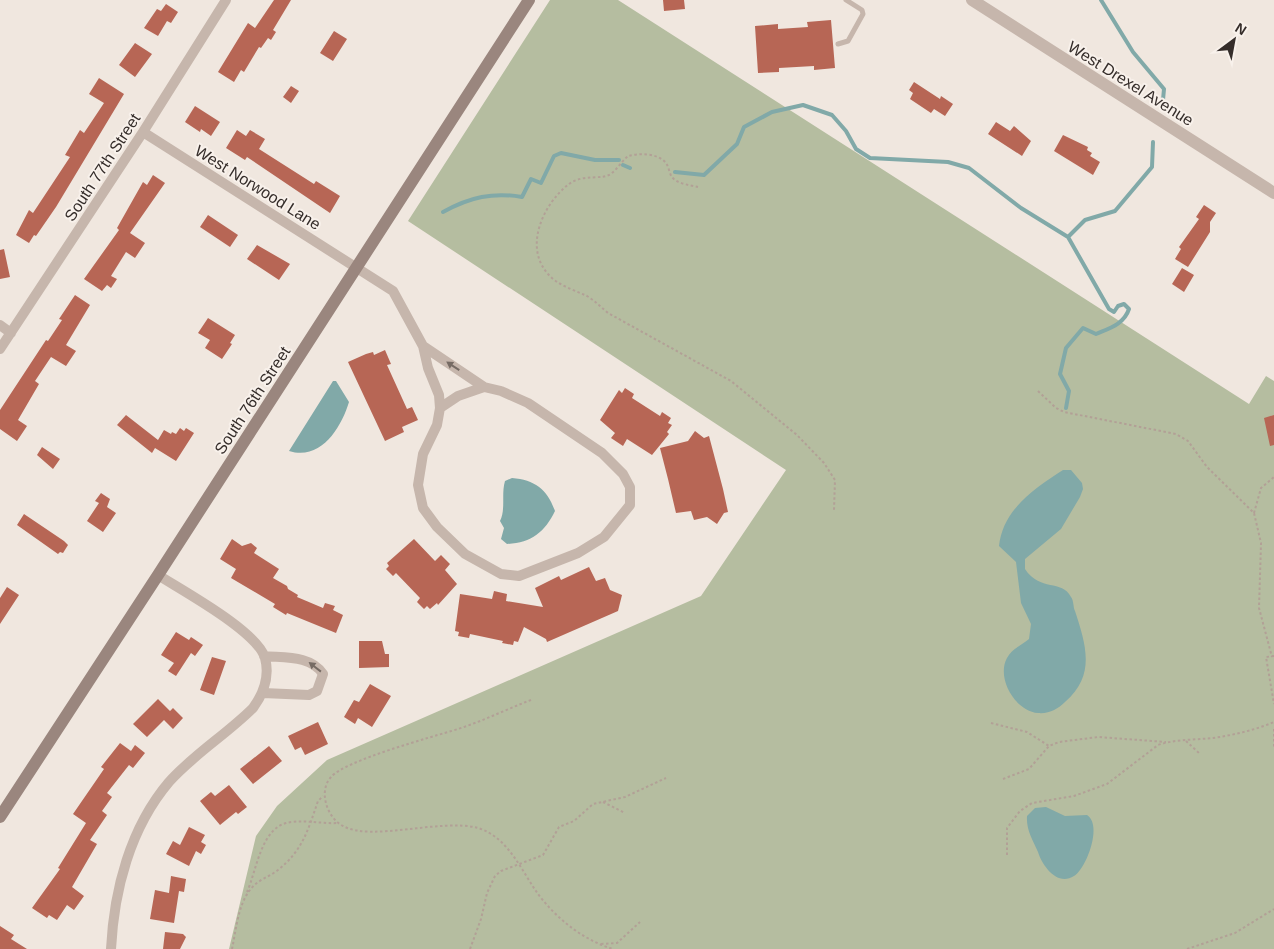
<svg xmlns="http://www.w3.org/2000/svg" width="1274" height="949" viewBox="0 0 1274 949" font-family="Helvetica,sans-serif">
<style>
.green{fill:#b5bda0}
.water{fill:#81a9a8}
.lines{fill:none;stroke-linecap:round;stroke-linejoin:round}
.stream{stroke:#81a9a8;stroke-width:4}
.building{fill:#b76655}
.path{stroke:#b2a096;stroke-width:2;stroke-dasharray:2.5 2.5;stroke-linecap:butt}
.service{stroke:#c6b6ac;stroke-width:5}
.minor{stroke:#c6b6ac;stroke-width:10}
.tertiary{stroke:#c6b6ac;stroke-width:12}
.secondary{stroke:#9a867e;stroke-width:12}
.oneway{fill:#766b64}
.labels{text-anchor:middle;stroke-width:4;stroke-linejoin:round;paint-order:stroke}
.street-label{font-size:16px;fill:#352d2a;stroke:#f8f1eb}
</style>
<rect width="100%" height="100%" fill="#f0e7df"/>
<path class="green" d="M550 0H618L1249 404 1266 376 1274 381V949H229L256 836 277 806 327 760 701 596 786 470 408 221Z"/>
<path class="water" d="M333 381H336L349 402C341 428 321 461 289 451Z
M1063 470H1071L1082 483 1083 489 1080 497 1061 529 1025 559V569C1040 592 1062 579 1071 597 1074 601 1073 607 1075 611 1086 645 1096 675 1065 702 1058 709 1049 714 1038 713 1015 711 996 678 1007 658 1012 648 1021 646 1029 639L1031 624 1021 603 1016 562 999 546C1003 509 1035 488 1063 470Z
M512 478C535 480 547 489 555 511 545 532 531 543 507 544L501 539 504 528 500 521C506 509 501 494 505 481Z
M1046 807 1065 816 1087 815C1103 825 1086 869 1074 876 1057 887 1042 865 1038 852 1033 840 1026 830 1027 816L1035 808Z"/>
<g class="lines">
<path class="stream" d="M1101 0 1133 52 1164 89 1163 100
M623 165 630 168
M675 172 704 175 737 144 744 127 772 112 803 105 832 115 846 131 856 149 870 158 948 162 969 168 1021 208 1068 237
M443 212C470 197 493 192 522 197L531 179 541 183 554 156 561 153 595 160H619
M1066 408 1069 391 1060 374 1066 348 1083 328 1096 334C1110 328 1124 324 1129 309L1124 304 1118 306 1114 312 1109 309 1068 237 1085 220 1115 211 1152 167 1153 142"/>
</g>
<path class="building" d="M274 0H291L273 30 276 32 271 40 268 38 261 48 259 47 244 72 241 70 234 82 218 72 248 23 255 28Z
M663 0H684L685 9 664 11Z
M166 4 178 12 171 23 167 21 158 36 144 28 157 9 161 11Z
M831 20 835 68 814 70V66L779 68V72L758 73 755 26 778 24V29L808 27 807 22Z
M334 31 347 39 333 61 320 53Z
M135 43 152 54 135 77 119 65Z
M99 78 124 94 56 207 36 236 34 235 29 243 16 235 29 210 33 213 70 157 65 155 80 130 84 133 104 103 89 94Z
M914 82 940 99 941 96 953 104 945 116 934 109 931 113 910 99 913 93 909 90Z
M291 86 299 91 291 103 283 97Z
M195 106 220 122 211 136 201 129 200 132 185 122Z
M996 122 1010 131 1014 126 1031 141 1022 156 988 134Z
M237 130 246 136 250 130 265 139 259 149 314 184 316 181 340 196 330 213 247 157 245 160 226 148Z
M1063 135 1088 147 1087 150 1092 153 1090 156 1100 162 1093 175 1054 151Z
M153 175 165 183 130 233 145 243 135 258 126 252 111 276 117 279 111 288 107 285 102 291 84 279 119 230 117 228 143 182 147 185Z
M1204 205 1216 213 1210 222V232L1188 267 1175 259 1181 249 1179 247 1199 219 1196 217Z
M208 215 238 235 230 247 200 227Z
M257 245 290 264 279 280 247 259Z
M4 249 10 277 0 279V250Z
M1182 268 1194 275 1184 292 1172 284Z
M75 295 90 305 66 345 76 351 66 366 51 357 35 381 39 384 18 420 27 426 17 441 0 429V410L46 340 48 341 62 320 59 319Z
M208 318 235 335 230 343 232 344 222 359 205 348 210 340 198 333Z
M385 350 391 364 387 365 407 409 412 407 418 420 402 427 404 432 385 441 348 362 366 354 373 352 374 355Z
M625 388 634 394 632 398 660 416 662 412 671 418 668 423 672 425 667 432 669 434 652 455 627 439 623 446 611 438 615 433 600 420 619 390 622 393Z
M126 415 158 440 164 430 171 434 172 432 176 434 180 428 184 431 186 428 194 433 176 461 155 448 152 453 117 425Z
M1274 415V445L1270 446 1264 418Z
M695 431 704 438 709 436 723 489 728 512 724 513 717 524 707 517 694 520 691 511 676 513 668 479 660 448 688 441Z
M42 447 60 459 53 469 37 455Z
M101 493 110 499 107 507 116 513 103 532 87 521 99 503 95 501Z
M24 514 64 541 68 545 63 553 60 552 58 554 17 525Z
M232 539 242 546 251 543 257 548 254 553 279 569 273 578 287 586 288 589 298 595 297 597 323 608 325 603 335 606 333 610 343 615 336 633 287 613 286 615 273 607 275 604 231 578 236 569 220 559Z
M414 539 435 561 441 555 450 564 445 570 457 584 438 605 437 603 430 609 427 606 424 609 417 602 420 598 396 573 393 576 386 569 389 566 387 563Z
M589 567 596 581 605 578 610 590 622 595 618 611 547 642 546 639 524 627 518 642 514 641 513 645 502 643 503 641 470 634 469 638 458 636 459 632 455 631 460 594 492 599 494 591 507 594 506 601 543 607 535 588 559 576 561 580Z
M7 587 19 595 0 624V598Z
M176 632 189 640 191 637 203 645 195 656 191 653 176 676 168 671 174 663 161 655Z
M359 641H382L385 654H389V667L359 668Z
M212 657 226 661 214 695 200 690Z
M370 684 391 696 372 727 358 718 355 724 344 717 354 700 359 702Z
M158 699 170 711 173 708 183 718 173 729 164 720 147 737 133 724Z
M318 722 328 744 305 755 301 747 295 750 288 736Z
M120 743 131 751 135 745 145 753 133 768 129 765 107 793 112 797 102 811 107 815 90 840 97 844 72 887 84 896 74 910 67 905 57 920 49 915 47 918 32 908 60 869 58 868 86 823 73 814 104 769 101 767Z
M269 746 282 761 253 784 240 769Z
M229 785 247 807 238 814 236 812 220 825 200 801 211 792 215 796Z
M189 827 205 835 201 842 206 845 201 854 196 851 189 866 166 854 173 841 180 845Z
M171 876 186 879 184 892 179 891 174 923 150 919 155 890 169 893Z
M0 926 14 935 11 939 27 949H0Z
M165 932 183 934 186 937 180 949H163Z"/>
<g class="lines">
<path class="path" d="M698 187C690 185 677 184 672 177 669 173 669 167 666 163 658 153 639 153 628 156 622 161 618 168 612 173 603 181 584 173 569 184 544 203 523 246 548 274 557 285 574 290 587 296 595 301 601 307 608 313L731 381 797 435 824 463 835 480 834 510
M1038 391 1056 408 1064 412 1176 434 1188 441 1207 467 1254 513 1261 543 1259 608 1272 657
M1254 513 1261 488 1274 477
M1274 656 1266 657 1274 704
M531 700C507 709 483 721 458 729 432 737 346 760 331 777 318 791 327 818 343 826 372 842 441 818 478 828 508 837 521 870 538 894 557 919 583 940 613 949
M991 723 1027 732 1049 746
M1274 729V748
M1186 741 1199 753
M1003 779 1029 769 1049 746 1059 742 1098 737 1166 742
M603 802 625 813
M1007 855V828L1020 811 1032 803 1074 796 1107 784 1158 745C1176 739 1195 740 1213 738 1234 735 1255 730 1274 722
M247 892C257 870 261 824 292 822 308 820 323 824 338 823
M601 944 617 943 640 922
M232 949C236 930 238 905 250 890 257 880 269 877 278 870 303 850 308 830 318 801L323 796
M470 949 481 919 487 893 495 876 501 871 543 855 559 827 574 821 593 804 625 797 666 778
M1187 949 1235 933 1274 909"/>
<path class="service" d="M838 44 848 41 863 14 862 10 846 0"/>
<path class="minor" d="M143 132 393 291 423 346 428 368 439 395 440 408 437 425 423 454 418 485 423 508 437 527 465 554 501 574 519 576 578 553 604 537 630 505V487L623 474 602 453 528 403 501 391 484 387 423 346
M0 325 11 333
M0 349 143 132 226 0
M440 408 458 396 484 387
M263 693 309 695 317 691 323 674C311 655 284 658 264 656
M111 949C114 890 130 828 169 782 194 754 227 734 253 708 264 693 270 677 265 658 257 631 183 591 158 575"/>
<path class="tertiary" d="M972 0 1274 193"/>
<path class="secondary" d="M0 817 158 575 529 0"/>
</g>
<defs><path id="oneway-solid" d="M-6-.8H1V-3.2L6.5 0L1 3.2V.8H-6Z" transform="scale(1.25)"/></defs>
<g class="oneway">
<use href="#oneway-solid" transform="translate(453 366) rotate(-147)"/>
<use href="#oneway-solid" transform="translate(315 667) rotate(-142)"/>
</g>
<g class="labels">
<g class="street-label">
<text transform="translate(1131 83) rotate(32)" y="6">West Drexel Avenue</text>
<text transform="translate(102 167) rotate(-57)" y="6">South 77th Street</text>
<text transform="translate(258 187) rotate(32)" y="6">West Norwood Lane</text>
<text transform="translate(252 400) rotate(-57)" y="6">South 76th Street</text>
</g>
</g>
<g transform="translate(1234 40) rotate(32)" stroke="#f8f1eb" stroke-width="4" paint-order="stroke">
<path d="M0-4L9 19L0 12L-9 19Z" fill="#352d2a"/>
<text y="-8" font-size="14" font-weight="bold" text-anchor="middle" fill="#352d2a">N</text>
</g>
</svg>
